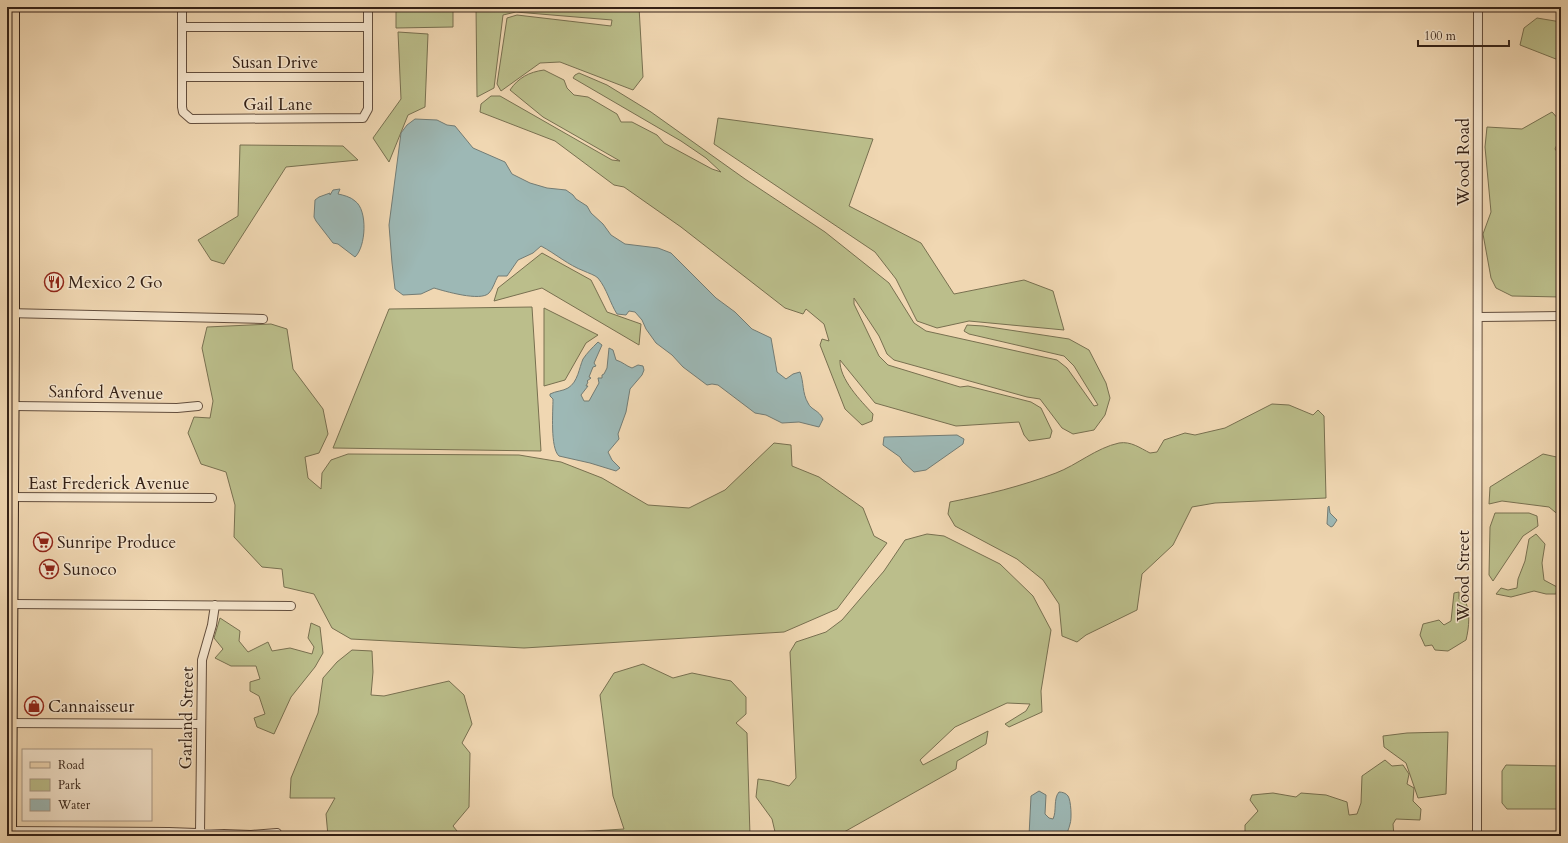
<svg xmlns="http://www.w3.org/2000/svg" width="1568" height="843" viewBox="0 0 1568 843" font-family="Cardo,serif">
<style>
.green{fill:#bbbe8b;stroke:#787050}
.water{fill:#9db8b5;stroke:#737c75}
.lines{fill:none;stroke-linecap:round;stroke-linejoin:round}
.minor-casing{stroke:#634e3d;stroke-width:10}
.major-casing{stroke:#342116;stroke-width:12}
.minor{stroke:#f5e5cd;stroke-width:8}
.major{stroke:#f0d7b2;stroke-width:10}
.labels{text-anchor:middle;stroke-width:3;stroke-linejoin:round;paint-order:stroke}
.street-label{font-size:17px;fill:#342116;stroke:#f5e5cd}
.poi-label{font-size:17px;fill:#342116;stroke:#f5e5cd;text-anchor:start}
</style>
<rect width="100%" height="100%" fill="#f0d7b2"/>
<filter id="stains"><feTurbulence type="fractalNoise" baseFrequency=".005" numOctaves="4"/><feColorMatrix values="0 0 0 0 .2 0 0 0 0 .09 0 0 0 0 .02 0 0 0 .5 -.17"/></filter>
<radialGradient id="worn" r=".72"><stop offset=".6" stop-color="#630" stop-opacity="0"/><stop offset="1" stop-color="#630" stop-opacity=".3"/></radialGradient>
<path class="green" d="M396 7H453V27L396 28Z
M476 7H639L643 77 633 90 560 62 540 63 501 91 497 84 507 18 517 15 611 26 612 20 516 12 503 15 494 88 477 97Z
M1537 18 1561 22V61L1520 45 1524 28Z
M398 32 428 34 425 107 408 115 389 162 373 138 401 99Z
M544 70 564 80 567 88 574 95 588 97 617 114 621 122H632L657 135 664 143 712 169 721 172 706 158 681 141 573 78 575 75 579 73 607 85 651 112 745 179 825 232 889 283 914 323 926 331 1057 360 1067 368 1094 406 1098 405 1074 366 1064 356 969 334 964 331 967 325 983 326 1069 339 1089 350 1106 383 1110 398 1105 415 1094 430 1073 434 1062 428 1040 399 1027 397 894 360 887 354 879 336 854 298V304L879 356 888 365 960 387 968 386 1031 402 1041 408 1052 431 1050 438 1029 441 1024 435 1019 422 956 426 875 403 840 360C839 379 861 401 873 414L872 421 862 425 845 409 820 345 822 339 829 341 824 324 806 309 803 314 785 308 681 227 624 187 614 185 555 141 480 112 481 104 491 96H500L612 160 620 161 543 117 510 90C518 78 529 72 544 70Z
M1552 112 1561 122V136L1555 149 1561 157V297L1512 296 1496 288 1491 278 1483 234 1491 212 1485 147 1487 127 1522 129Z
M718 118 873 139 849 206 921 243 954 294 1024 280 1053 291 1064 330 969 321 937 328 917 321 896 279 875 252 714 144Z
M240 145 343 146 358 160 286 167 224 264 211 260 198 240 238 216Z
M542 253 591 280 607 312 641 324 639 345 542 288 494 301 498 288Z
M532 307 541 451 333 448 389 309Z
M544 308 598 335 586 343 565 380 544 386Z
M271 324 287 329 293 369 323 409 328 434 319 453 305 457 308 478 321 489 322 473 331 460 348 454 519 455 561 462 602 478 648 505 689 508 725 490 774 443 791 445 792 466 819 477 863 508 874 536 887 543 837 609 784 632 524 648 351 639 332 628 314 594 284 587 282 569 262 567 234 537 235 505 226 472 201 464 188 433 194 417 210 418 213 401 202 348 207 327Z
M1272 404 1289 405 1313 415 1318 410 1324 416 1326 498 1215 503 1192 507 1173 545 1142 574 1137 610 1086 635 1077 642 1062 636 1059 604 1043 580 1017 559 955 526 948 514 950 502C986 495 1022 486 1056 473 1077 465 1096 448 1119 443 1131 441 1140 448 1150 453L1157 452 1164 440 1185 433 1195 435 1225 428Z
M1543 454 1561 458V517L1549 507 1502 501 1489 504 1490 487Z
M1495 513H1529L1537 516 1538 526 1523 536 1493 581 1489 575 1490 527Z
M927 534 944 536 1000 564 1033 596 1051 630 1041 691 1042 712 1009 727 1005 724 1026 711 1030 704 1007 703 955 727 920 760 923 765 988 731 986 744 957 761 956 769 837 836H776L772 819 756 797 758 779 771 781 789 786 796 778 790 652 796 642 826 632 842 620 884 571 905 540Z
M1536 534 1545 544 1542 563 1544 580 1557 587 1556 594H1546L1534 591 1511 597 1496 594 1501 588 1508 590 1517 588 1518 579 1525 561 1529 539Z
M1459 592V599H1464C1471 610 1469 628 1466 640L1448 651 1435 650 1432 645 1425 646 1420 635 1423 624 1439 620 1444 625 1451 621 1454 593Z
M220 618 240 631 239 641 248 652 268 642 272 651 290 648 312 654 314 647 308 638 311 623 320 627 323 653 315 667 291 697 274 734 257 727 254 718 265 714 259 696 250 691V682L260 679 256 666H231L215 658 223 649 214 638Z
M352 650 372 651 373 672 371 695 384 696 449 681 464 695 472 724 462 743 470 753 469 807 453 826 461 836H328L326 814 335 798H290L291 778 318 713 323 678 337 662Z
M643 664 673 678 692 673 731 681 746 697V714L736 723 747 733 750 836H509L624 829 613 796 600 695 614 673Z
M1448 732 1446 794 1418 798 1406 763 1384 747 1383 736 1407 733Z
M1385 760 1392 766 1403 765 1409 774 1407 784 1414 788 1413 801 1421 809 1420 820 1396 819 1393 824 1394 836H1245V825L1258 811 1250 800 1252 795 1273 793 1296 797 1301 793 1326 795 1347 802 1349 815 1357 814 1361 803 1362 776Z
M1506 765 1561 766V809H1507L1502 803V771Z"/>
<path class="water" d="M415 119 437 120 447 125 455 126 473 148 505 162 512 174 530 183 547 188 566 190 573 195 576 199 587 206 591 213 603 224 611 235 625 244 658 248 671 253 716 298 735 312 752 329 771 338 777 372 786 379 793 374 800 372C804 382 802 393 808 403 811 410 819 410 823 419L819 427 799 422 782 423 766 415 755 413 718 385 712 384 707 385 683 367 672 355 656 343 646 329 642 320 635 312 629 311 626 315 617 314C610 303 607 289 598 278 595 275 588 273 584 271 568 265 556 254 541 246L533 253 518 260 507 276H498C495 281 493 289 489 293 481 302 444 291 434 288L421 294 403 295 395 289 392 263 389 225 401 133 407 125Z
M340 189 338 194C343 195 351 197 355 201 368 210 366 247 355 257L338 244 333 243 316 221 314 217 315 200 319 197 330 193V195L333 190Z
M598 342 602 345 594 363 596 366 593 367 589 377 591 378 587 381 588 382 586 386H588L581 395 584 401H589L599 383 598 378H602V375L604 374 607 368 609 348 613 350 616 360C623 362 626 366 632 368L638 365 643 366 644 370 642 375 630 389 626 412 618 434 619 439 608 452 612 460 620 468 616 471 590 463 559 456C550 448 553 411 553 399L550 396V394C556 391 563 391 568 388 578 382 579 368 583 359 587 353 592 348 598 342Z
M957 435 964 439 963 444 926 470 914 472 903 462 900 457 883 445 884 437Z
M1329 506 1330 513 1337 520 1333 526 1331 527 1327 524 1328 507Z
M1039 791 1046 795 1045 814 1049 818 1053 819C1057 811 1053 799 1059 792 1062 792 1066 793 1068 796 1071 800 1072 819 1070 824 1069 829 1067 831 1067 836H1029L1031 796Z"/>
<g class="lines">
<g class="minor-casing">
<path id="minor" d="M182 7V107L183 112 191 119 363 118 368 109V7
M182 27H368
M182 77H368
M7 313 263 319
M1479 317 1561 316
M14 406 177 408 198 406
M7 497 212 498
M13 604 291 606
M7 723 201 724
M11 831 169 832 251 835 277 833
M200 833 202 660 212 625 215 605
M1477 836 1478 7"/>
</g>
<g class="major-casing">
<path id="major" d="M11 836 14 330V7"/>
</g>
<use href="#minor" class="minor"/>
<use href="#major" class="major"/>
</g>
<defs>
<g id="restaurant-ring" transform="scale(1)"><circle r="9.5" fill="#f5e5cd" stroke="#8f2418" stroke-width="1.5"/><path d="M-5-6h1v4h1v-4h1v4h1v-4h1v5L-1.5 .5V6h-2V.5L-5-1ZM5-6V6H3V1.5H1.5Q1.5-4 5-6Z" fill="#8f2418"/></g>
<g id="supermarket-ring" transform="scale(1)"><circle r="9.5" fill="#f5e5cd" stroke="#8f2418" stroke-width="1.5"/><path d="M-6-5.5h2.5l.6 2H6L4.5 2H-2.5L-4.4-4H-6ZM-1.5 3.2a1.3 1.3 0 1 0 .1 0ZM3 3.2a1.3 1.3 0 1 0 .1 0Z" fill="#8f2418"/></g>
<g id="shop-ring" transform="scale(1)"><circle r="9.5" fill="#f5e5cd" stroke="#8f2418" stroke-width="1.5"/><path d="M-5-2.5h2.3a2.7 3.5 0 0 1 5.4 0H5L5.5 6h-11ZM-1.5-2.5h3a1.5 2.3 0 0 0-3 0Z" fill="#8f2418"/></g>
</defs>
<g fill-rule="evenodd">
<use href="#restaurant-ring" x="54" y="282"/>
<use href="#supermarket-ring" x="43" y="542"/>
<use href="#supermarket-ring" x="49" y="569"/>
<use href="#shop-ring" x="34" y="706"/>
</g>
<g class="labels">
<g class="street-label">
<text x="275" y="68">Susan Drive</text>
<text x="278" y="110">Gail Lane</text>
<text transform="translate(1463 162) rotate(-90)" y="6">Wood Road</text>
<text transform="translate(106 392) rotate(1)" y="6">Sanford Avenue</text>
<text x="109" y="489">East Frederick Avenue</text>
<text transform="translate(1463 576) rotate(-90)" y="6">Wood Street</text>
<text transform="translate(186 718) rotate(-89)" y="6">Garland Street</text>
</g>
<g class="poi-label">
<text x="68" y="288">Mexico 2 Go</text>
<text x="57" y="548">Sunripe Produce</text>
<text x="63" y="575">Sunoco</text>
<text x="48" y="712">Cannaisseur</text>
</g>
</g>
<rect width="1568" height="843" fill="none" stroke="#f0d7b2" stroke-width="24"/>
<rect x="8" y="8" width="1552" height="827" fill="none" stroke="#342116" stroke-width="2"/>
<rect x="12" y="12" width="1544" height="819" fill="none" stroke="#342116"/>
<rect x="22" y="749" width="130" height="72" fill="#f5e5cd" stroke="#a89784"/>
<rect x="30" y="762" width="20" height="6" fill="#f0d7b2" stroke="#a89784"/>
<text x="58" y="769" font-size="12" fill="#342116">Road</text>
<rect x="30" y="779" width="20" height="12" fill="#bbbe8b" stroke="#a89784"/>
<text x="58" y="789" font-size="12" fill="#342116">Park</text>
<rect x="30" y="799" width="20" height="12" fill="#9db8b5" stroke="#a89784"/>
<text x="58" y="809" font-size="12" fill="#342116">Water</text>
<path d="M1418 40v6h91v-6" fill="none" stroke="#342116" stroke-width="2"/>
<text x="1424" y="40" font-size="12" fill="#342116" stroke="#f5e5cd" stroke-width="3" paint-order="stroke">100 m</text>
<rect width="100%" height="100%" filter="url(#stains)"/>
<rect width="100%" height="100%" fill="url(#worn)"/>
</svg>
